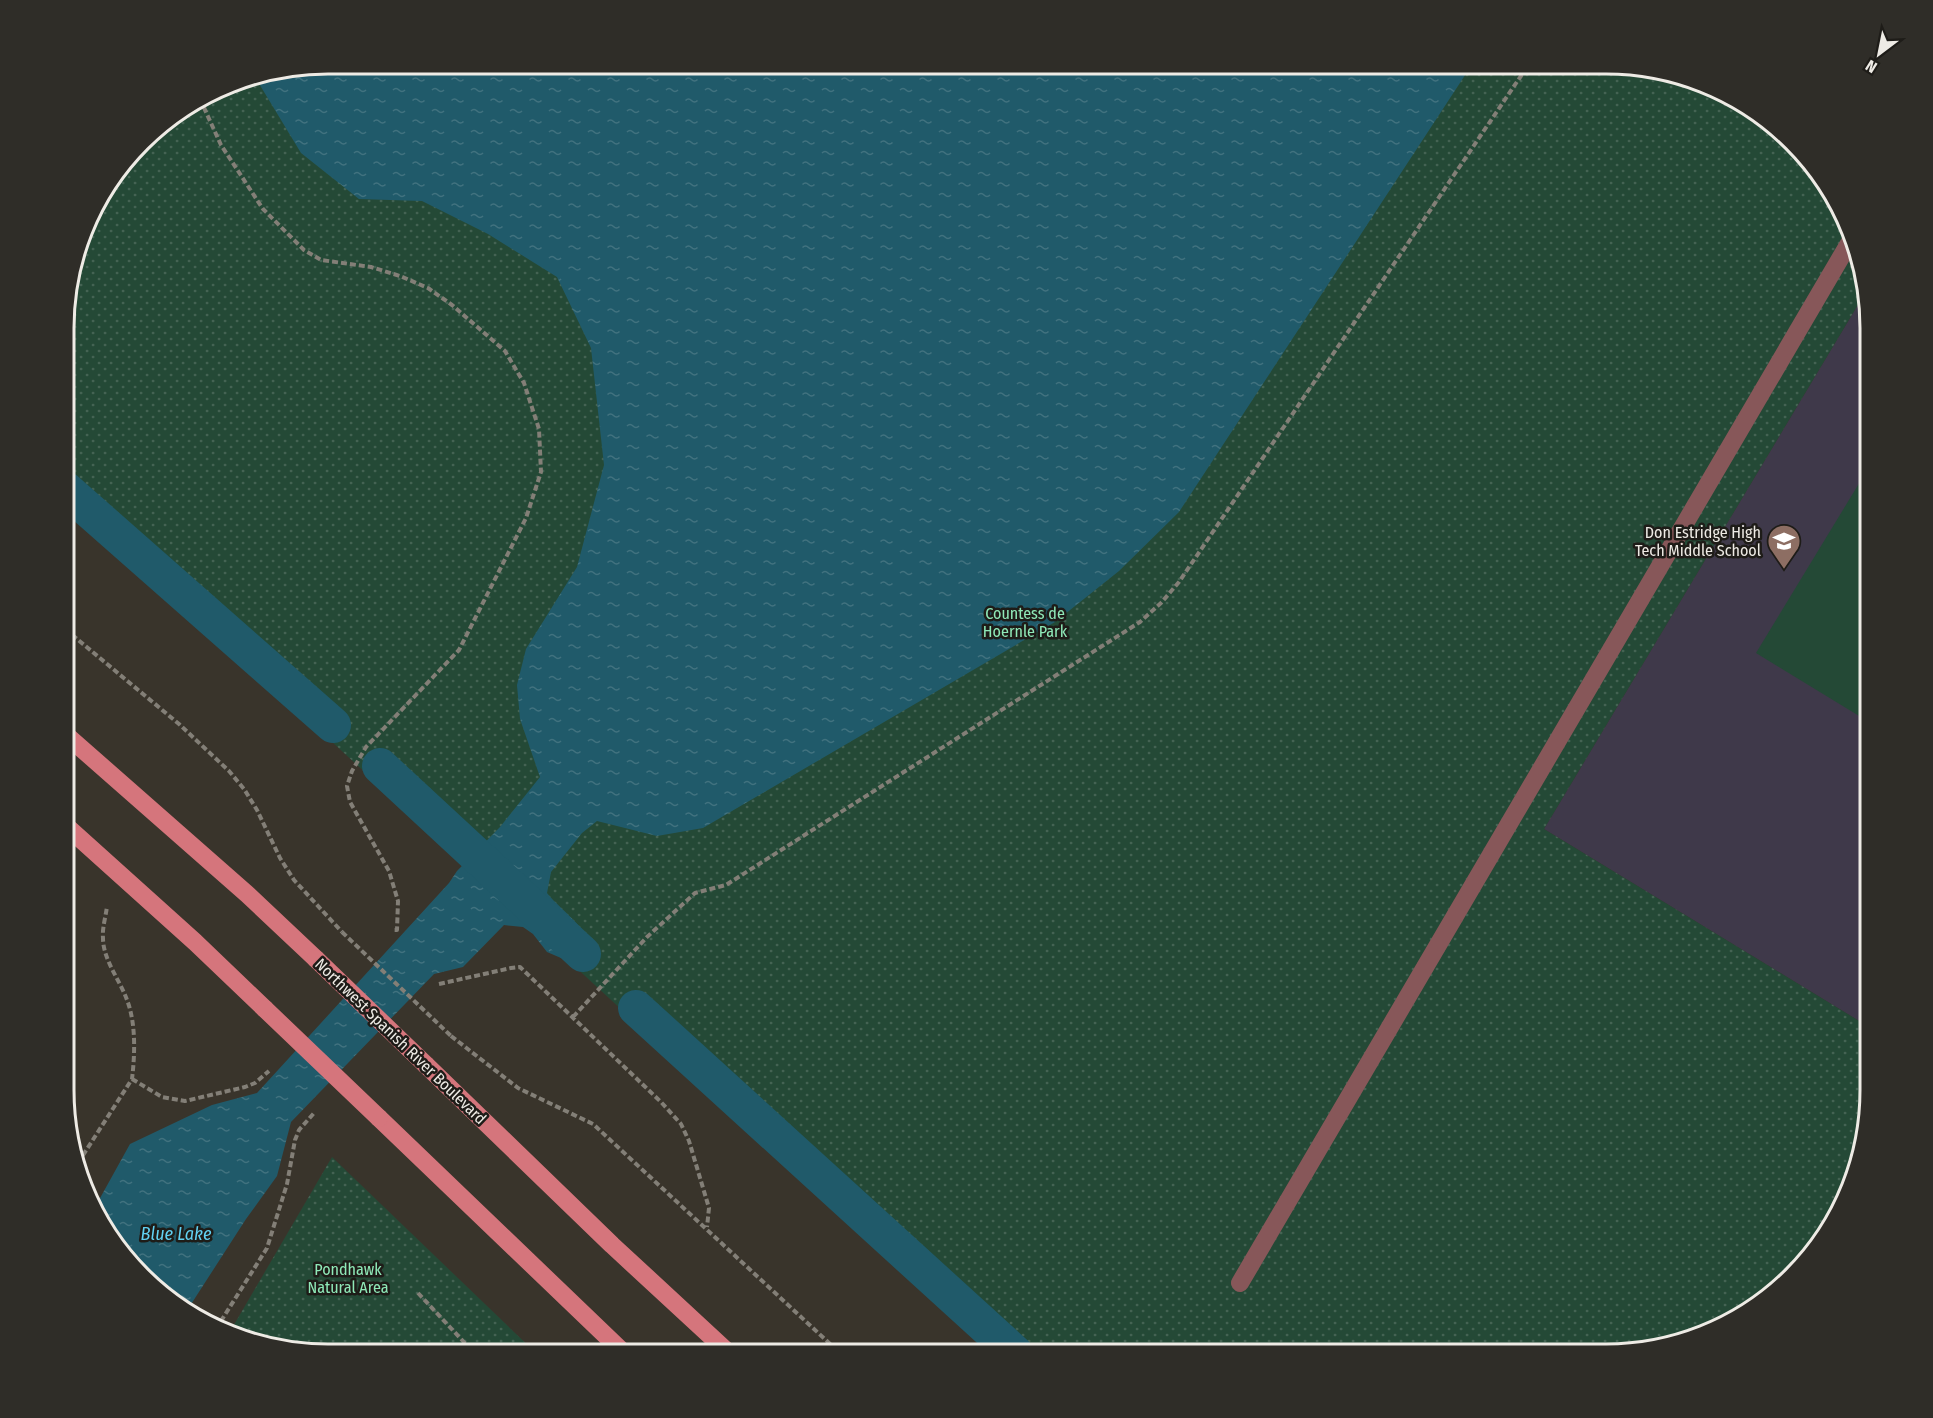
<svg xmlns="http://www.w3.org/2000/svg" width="1933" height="1418" viewBox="0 0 1933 1418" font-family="'Fira Sans Condensed',sans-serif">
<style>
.education{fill:#3f394a}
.grass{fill:#244936}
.park{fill:url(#park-dots)}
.water{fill:url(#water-ripples)}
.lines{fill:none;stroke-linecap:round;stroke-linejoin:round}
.canal{stroke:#205a6a;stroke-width:36}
.path{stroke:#837f77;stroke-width:4;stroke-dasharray:6 3;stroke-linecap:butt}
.minor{stroke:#875759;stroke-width:18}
.major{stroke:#d5757c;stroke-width:18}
.path-bridge{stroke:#837f77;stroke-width:4;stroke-dasharray:6 3;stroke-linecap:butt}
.major-bridge{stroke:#d5757c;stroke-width:18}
.labels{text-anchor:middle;stroke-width:5;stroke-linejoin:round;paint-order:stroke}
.poi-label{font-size:16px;fill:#eeebe5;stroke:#1e1c18;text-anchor:end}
.park-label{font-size:16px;fill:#8fe9b8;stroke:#1e1c18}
.street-label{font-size:16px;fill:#eeebe5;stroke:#1e1c18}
.water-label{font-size:18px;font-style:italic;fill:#62d1f2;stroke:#1e1c18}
.rim{fill:none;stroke:#eeebe5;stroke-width:3}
</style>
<defs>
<pattern id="park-dots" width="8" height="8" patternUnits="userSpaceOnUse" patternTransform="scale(1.5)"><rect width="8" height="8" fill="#244936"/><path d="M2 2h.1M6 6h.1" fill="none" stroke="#446353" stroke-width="1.8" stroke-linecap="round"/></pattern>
<pattern id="water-ripples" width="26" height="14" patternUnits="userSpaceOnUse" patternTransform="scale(1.5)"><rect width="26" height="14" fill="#205a6a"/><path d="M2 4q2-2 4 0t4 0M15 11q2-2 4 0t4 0" fill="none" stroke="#41727f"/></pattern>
</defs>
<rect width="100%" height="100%" fill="#39342b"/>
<path class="education" d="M1865 293 1869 311V1027L1544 829Z"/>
<path class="grass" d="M1869 467V722L1756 653Z"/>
<path class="park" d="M328 63 1622 64 1691 77 1767 118 1843 210 1865 293 1544 829 1869 1027V1107L1856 1176 1815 1252 1723 1328 1606 1355H995L65 495V294L90 210 153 129 227 83Z
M332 1157 538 1355 311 1354 228 1335Z"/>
<path class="water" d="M328 63H1473L1179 512 1119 571 1055 622 703 828 657 836 597 821 582 833 551 872 547 893C556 905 581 924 586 936 587 940 586 946 586 950L579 958H561L547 952 533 934 523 927 504 925 463 967 434 974 291 1122 277 1176 246 1219 186 1312 166 1300 98 1222 94 1209 130 1144 212 1105 257 1093 449 883 457 871 500 827 540 777 520 719 517 685 526 649 577 567 604 465 591 348 557 277 488 234 422 201 359 199 301 153 255 77Z"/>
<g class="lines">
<path class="canal" d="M65 489 333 725
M380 766 583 954
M636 1008 1017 1355"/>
<path class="path" d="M200 99 221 145 263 209 304 250 321 260 371 267 400 276 428 288 452 305 505 351 524 383 539 429 541 472 526 518 459 650 366 747 352 771 347 786 350 802 389 871 398 901 397 930H394
M65 629 179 724 229 771 244 789 257 810 280 858 294 880 342 932
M439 984 511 968 520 967 661 1102 681 1124 689 1141 709 1208 707 1227
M573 1017 647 937 695 893 726 885 1140 622 1161 603 1179 582 1529 64
M451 1036 518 1088 593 1124 842 1355
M132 1079 162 1097 185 1101 245 1087 255 1083 269 1071
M78 1163 132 1079C135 1054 136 1023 127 1000 120 980 103 960 103 938 102 928 106 916 107 906
M418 1293 476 1355
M216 1329 267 1248 287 1184 295 1140 299 1130 314 1113"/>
<path class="minor" d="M1240 1283 1851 240"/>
<path class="major" d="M65 734 247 894 316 959
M65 825 195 942 265 1009
M426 1065 612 1245 731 1355
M379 1118 626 1355"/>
<path class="path-bridge" d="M342 932 451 1036"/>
<path class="major-bridge" d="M316 959 426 1065
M265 1009 379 1118"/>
</g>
<defs>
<g id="school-pin" transform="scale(1.725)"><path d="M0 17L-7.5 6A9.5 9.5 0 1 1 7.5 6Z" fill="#8d6e63" stroke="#1e1c18"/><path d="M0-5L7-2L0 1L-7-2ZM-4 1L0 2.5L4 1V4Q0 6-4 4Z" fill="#fff"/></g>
</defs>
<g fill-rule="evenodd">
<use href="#school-pin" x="1784" y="541"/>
</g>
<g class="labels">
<g class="poi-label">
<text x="1761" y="538">Don Estridge High<tspan x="1761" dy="18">Tech Middle School</tspan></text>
</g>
<g class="park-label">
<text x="1025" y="619">Countess de<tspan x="1025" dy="18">Hoernle Park</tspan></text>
<text x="348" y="1275">Pondhawk<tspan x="348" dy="18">Natural Area</tspan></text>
</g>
<g class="street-label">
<text transform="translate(401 1041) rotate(44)" y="6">Northwest Spanish River Boulevard</text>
</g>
<g class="water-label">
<text x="176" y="1240">Blue Lake</text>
</g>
</g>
<path d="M0 0H1933V1418H0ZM328 74H1606A254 254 0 0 1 1860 328V1090A254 254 0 0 1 1606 1344H328A254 254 0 0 1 74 1090V328A254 254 0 0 1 328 74Z" fill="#2f2d28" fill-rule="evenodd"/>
<path class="rim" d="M328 74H1606A254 254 0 0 1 1860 328V1090A254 254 0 0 1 1606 1344H328A254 254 0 0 1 74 1090V328A254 254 0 0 1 328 74Z"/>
<g transform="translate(1879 54) rotate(212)" stroke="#1e1c18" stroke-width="4.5" paint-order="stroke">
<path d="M0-4.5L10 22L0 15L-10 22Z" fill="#eeebe5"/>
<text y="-9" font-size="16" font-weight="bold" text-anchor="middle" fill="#eeebe5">N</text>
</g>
</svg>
